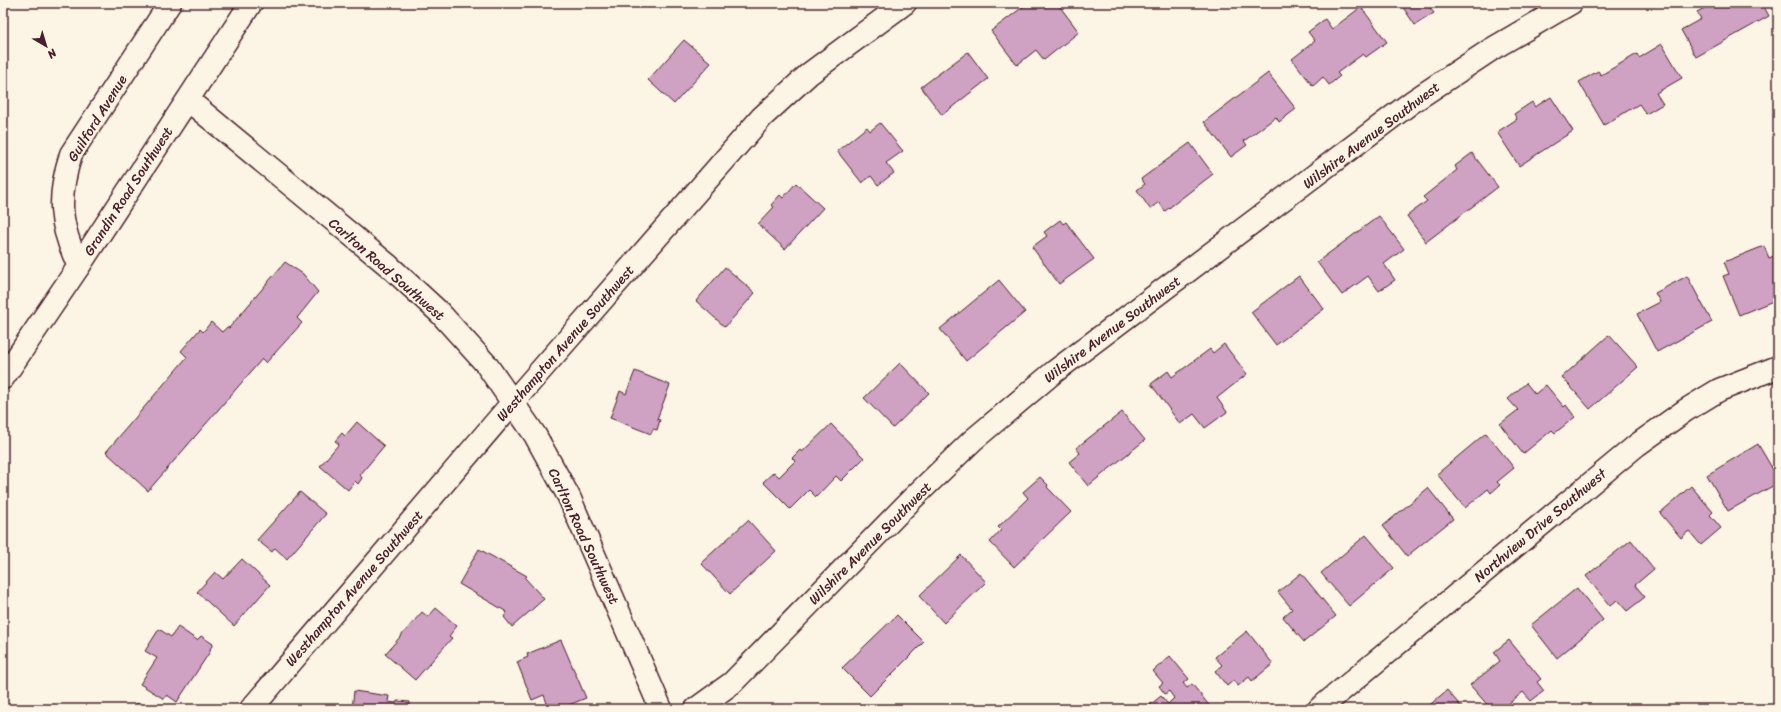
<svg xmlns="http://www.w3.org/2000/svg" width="1781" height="712" viewBox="0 0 1781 712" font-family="Sriracha,sans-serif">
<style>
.building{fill:#cfa1c3;stroke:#4a1f2b}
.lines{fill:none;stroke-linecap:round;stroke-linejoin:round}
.street-casing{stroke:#4a1f2b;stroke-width:25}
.secondary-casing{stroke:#4a1f2b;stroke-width:25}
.street{stroke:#fcf5e5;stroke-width:22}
.secondary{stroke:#fcf5e5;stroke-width:22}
.labels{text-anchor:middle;stroke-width:4;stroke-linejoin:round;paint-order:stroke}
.street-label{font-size:14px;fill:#4a1f2b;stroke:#fcf5e5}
</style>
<rect width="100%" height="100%" fill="#fcf5e5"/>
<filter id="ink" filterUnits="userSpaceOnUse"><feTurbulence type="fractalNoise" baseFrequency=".025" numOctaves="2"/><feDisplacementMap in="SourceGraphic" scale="8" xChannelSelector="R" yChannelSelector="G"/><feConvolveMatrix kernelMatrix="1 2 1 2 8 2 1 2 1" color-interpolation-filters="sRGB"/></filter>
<g filter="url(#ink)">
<path class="building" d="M1028 3H1057L1079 32 1044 60 1036 50 1017 65 991 31Z
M1400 3H1437L1430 8 1434 13 1415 25Z
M1713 3H1762L1769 16 1696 57 1681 30 1701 19 1697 12Z
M1361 7 1387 42 1366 57 1363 54 1337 73 1340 76 1329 85 1323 77 1313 86 1292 59 1315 41 1308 32 1325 19 1332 29Z
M684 40 711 63 674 104 648 80Z
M1662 44 1682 78 1656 93 1663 104 1646 114 1639 104 1604 125 1579 82 1598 71 1601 75 1637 54 1639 58Z
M968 52 988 79 942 115 921 87Z
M1268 73 1296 109 1279 122 1276 117 1244 141 1247 145 1231 157 1204 122Z
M1551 97 1573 131 1519 166 1497 132 1517 119 1514 114 1532 102 1535 107Z
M880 123 903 151 886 163 894 173 878 185 871 176 862 183 837 151 867 127 870 131Z
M1190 143 1213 174 1165 211 1159 202 1150 209 1137 190 1145 184 1141 179Z
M1472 153 1498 187 1426 242 1407 216 1427 201 1423 197 1457 170 1455 166Z
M796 183 823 208 785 249 758 224 774 207 771 205 780 195 783 198Z
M1379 216 1404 249 1384 264 1395 280 1379 291 1368 276 1342 295 1317 262Z
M1060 220 1063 224 1066 222 1094 259 1059 284 1032 247 1047 236 1044 232Z
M1764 246 1769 258 1778 254V299L1739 315 1723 276 1729 274 1724 262Z
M285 262 303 274 318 292 297 318 302 323 266 363 262 359 148 491 106 452 187 357 181 351 200 329 203 332 211 322 222 332 227 327 229 328Z
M725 267 755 293 725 327 696 301Z
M1299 276 1324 309 1276 345 1251 312Z
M1687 276 1712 322 1657 352 1637 314 1660 302 1655 293Z
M999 280 1025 312 966 361 940 329Z
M1609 335 1638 367 1590 409 1562 377Z
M1224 344 1247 374 1217 398 1227 412 1205 428 1194 414 1180 424 1151 384 1168 371 1172 377 1210 349 1213 353Z
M900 363 929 393 893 428 864 398Z
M635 371 670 385 657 419 660 420 657 430 653 429 651 434 610 418 620 391 626 394Z
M1526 383 1535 394 1546 385 1564 407 1566 405 1575 417 1555 433 1552 430 1523 454 1500 424 1518 410 1508 399Z
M1122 412 1145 440 1088 486 1069 462 1080 453 1076 448Z
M357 422 384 446 360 475 362 478 358 484 355 481 348 490 320 466 339 444 335 441 342 433 345 436Z
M831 424 864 458 841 481 836 476 816 497 809 490 790 509 763 482 774 472 779 477 795 461 792 458 800 450 802 452Z
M1486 433 1514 468 1497 482 1500 485 1491 493 1488 489 1465 508 1437 474Z
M1758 444 1778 478V483L1728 511 1707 475Z
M1040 477 1048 485 1047 487 1071 512 1014 567 990 542 1001 530 998 527 1028 498 1023 492Z
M1691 486 1713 512 1710 515 1721 528 1701 545 1689 531 1681 538 1660 513Z
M1428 488 1453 519 1407 556 1383 526Z
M300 492 326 514 287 559 275 548 272 552 257 540Z
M748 520 776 551 730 594 701 563Z
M1366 535 1394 568 1349 606 1321 573Z
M1631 540 1654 569 1635 585 1645 597 1627 611 1617 600 1610 606 1586 576Z
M479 549 527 576 525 578 544 599 512 627 504 617 507 612 459 584Z
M961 555 986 582 944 623 919 596Z
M242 559 270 585 234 626 197 592 215 572 223 579Z
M1301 573 1336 616 1304 642 1283 617 1292 609 1278 592Z
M1577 588 1603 620 1557 658 1531 625Z
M436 608 457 626 449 636 452 638 415 680 385 654 422 612 428 617Z
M897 615 924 642 870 696 842 668Z
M178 627 197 640 201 636 213 644 210 649 211 650 177 702 167 695 164 699 140 684 157 658 145 651 159 629 171 637Z
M1247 631 1273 664 1252 681 1249 677 1238 686 1234 680 1227 686 1215 671 1222 665 1215 657Z
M561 640 586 698 559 709H549L544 695 532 700 517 662 528 657 527 654Z
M1509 640 1541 679 1537 682 1544 691 1531 701 1523 692 1502 709H1491L1470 685 1500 661 1494 652Z
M1170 656 1189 679 1183 683 1187 688 1192 684 1212 709 1146 708 1161 696 1168 704 1174 698 1169 691 1165 694 1159 686 1163 683 1153 671Z
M1447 690 1463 709H1425Z
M354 691 389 696 388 702 396 703 397 701 410 702V709H352Z
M137 703 145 709H132Z"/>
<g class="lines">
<g class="street-casing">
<path id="street" d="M188 100 389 266 440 313 486 364 535 435 569 497 661 709
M79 266C59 225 57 198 71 154L170 3
M251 709 513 402 762 117 809 74 905 3
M696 709 732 683 912 499 973 440 1054 372 1412 102 1492 49 1571 3
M1319 709 1637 445 1686 410 1719 390 1778 367"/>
</g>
<g class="secondary-casing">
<path id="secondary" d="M3 378 79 266 251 3"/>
</g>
<use href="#street" class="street"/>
<use href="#secondary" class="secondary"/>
</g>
</g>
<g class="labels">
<g class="street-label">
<text transform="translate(97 118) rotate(-58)" y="5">Guilford Avenue</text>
<text transform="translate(1371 135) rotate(-37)" y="5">Wilshire Avenue Southwest</text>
<text transform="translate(128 191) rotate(-57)" y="5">Grandin Road Southwest</text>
<text transform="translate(387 269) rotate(41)" y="5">Carlton Road Southwest</text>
<text transform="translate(1112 329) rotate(-37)" y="5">Wilshire Avenue Southwest</text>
<text transform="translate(565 343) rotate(-49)" y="5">Westhampton Avenue Southwest</text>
<text transform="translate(1540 525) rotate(-40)" y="5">Northview Drive Southwest</text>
<text transform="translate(584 536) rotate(65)" y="5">Carlton Road Southwest</text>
<text transform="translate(870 543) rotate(-45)" y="5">Wilshire Avenue Southwest</text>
<text transform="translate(354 588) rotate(-49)" y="5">Westhampton Avenue Southwest</text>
</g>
</g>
<rect width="1781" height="712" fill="none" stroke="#fcf5e5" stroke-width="16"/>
<rect x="8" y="8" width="1765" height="696" fill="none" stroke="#4a1f2b" stroke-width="1.5" filter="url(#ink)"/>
<g transform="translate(46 46) rotate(142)" stroke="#fcf5e5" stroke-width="3" paint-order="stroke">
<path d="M0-3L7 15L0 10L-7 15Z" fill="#4a1f2b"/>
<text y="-6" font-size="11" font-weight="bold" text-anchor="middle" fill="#4a1f2b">N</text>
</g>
</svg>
